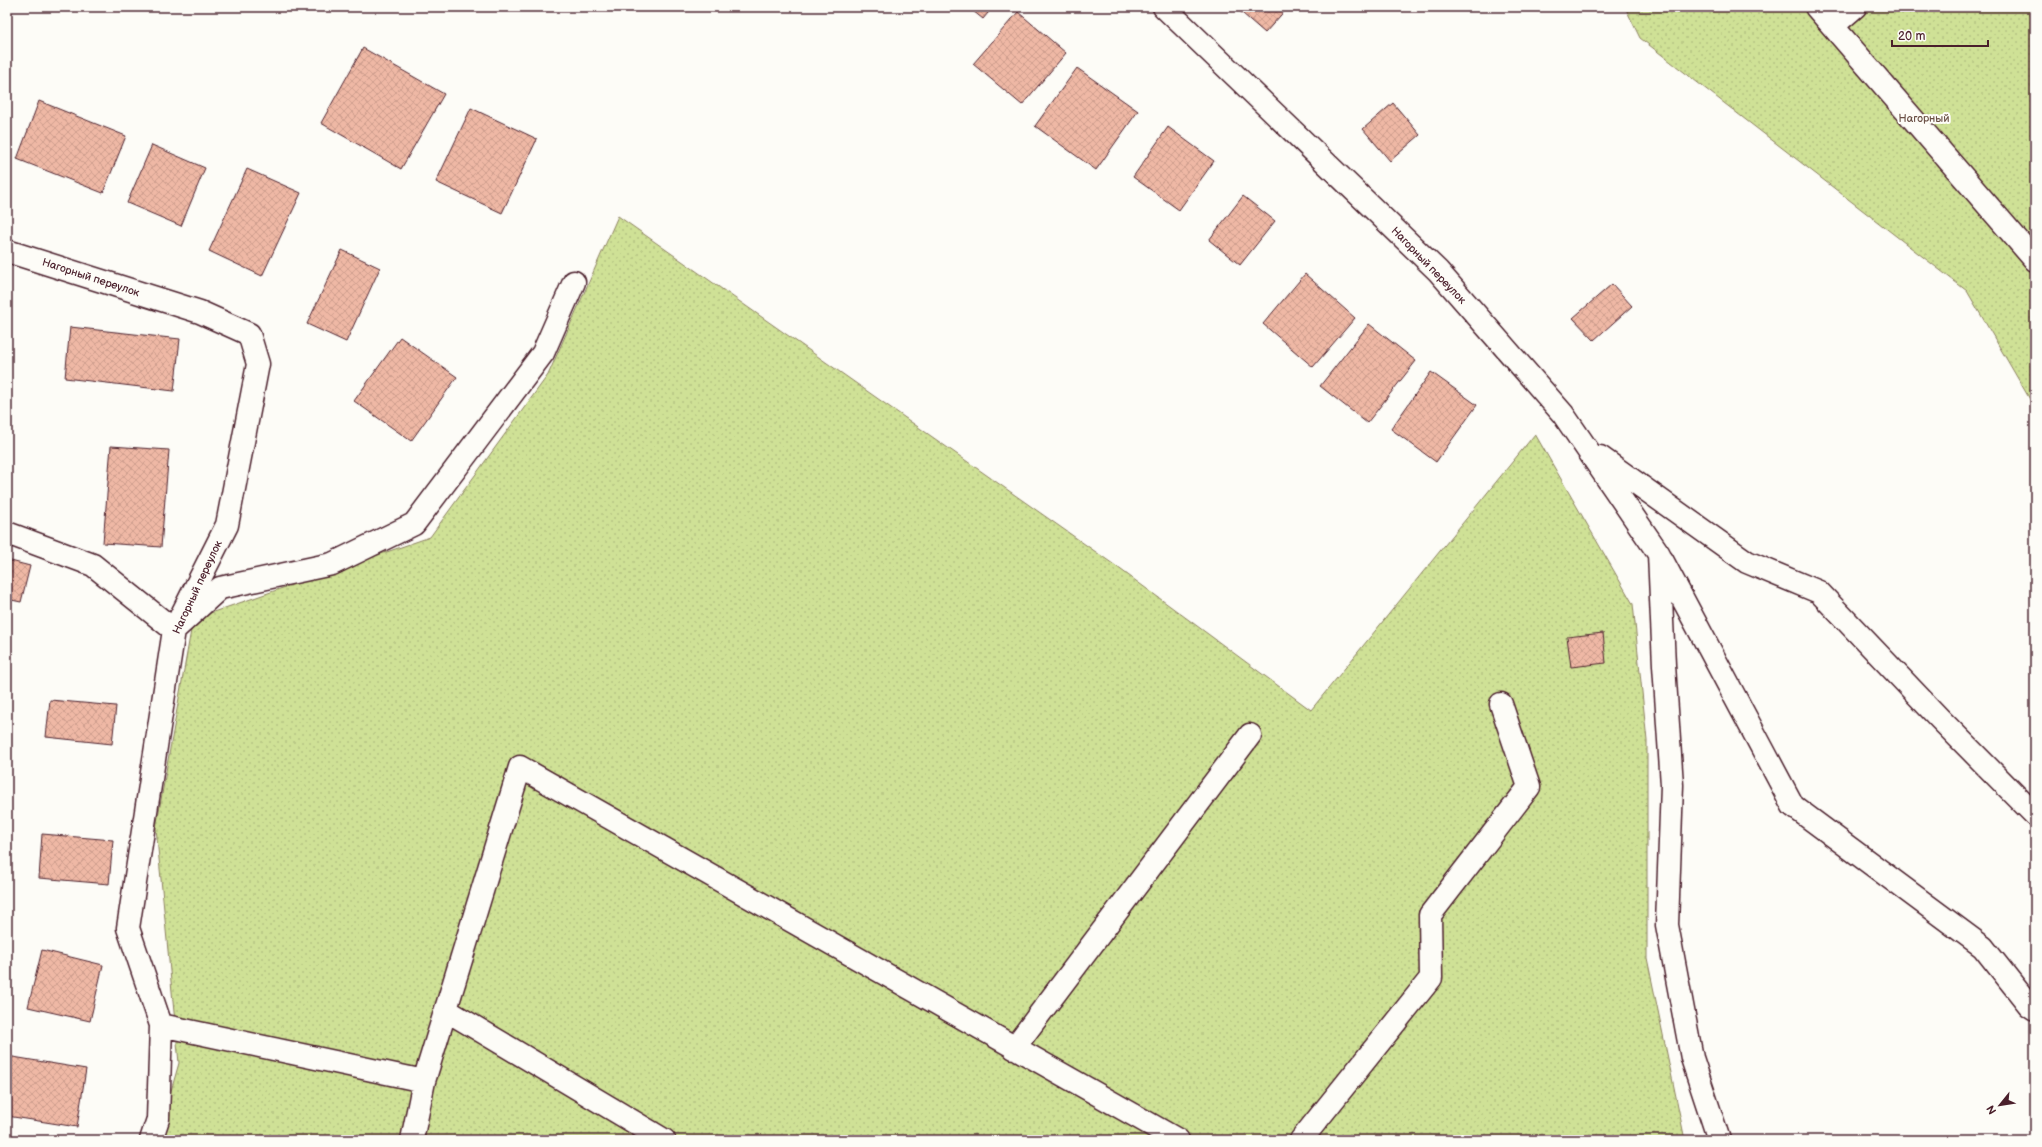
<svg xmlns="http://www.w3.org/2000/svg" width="2042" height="1147" viewBox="0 0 2042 1147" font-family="'Balsamiq Sans',sans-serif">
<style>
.grass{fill:url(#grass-dots);stroke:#8c8060}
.building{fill:url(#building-cross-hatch);stroke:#4a1f2b}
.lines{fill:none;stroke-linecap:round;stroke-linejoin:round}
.minor-casing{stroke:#4a1f2b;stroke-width:25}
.minor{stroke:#fdfcf7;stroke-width:22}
.labels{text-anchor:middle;stroke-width:4;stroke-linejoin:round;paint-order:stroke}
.park-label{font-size:11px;fill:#6b5046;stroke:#fdfcf7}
.street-label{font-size:11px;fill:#4a1f2b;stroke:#fdfcf7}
</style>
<defs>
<pattern id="grass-dots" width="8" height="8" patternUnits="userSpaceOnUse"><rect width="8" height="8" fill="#cfe196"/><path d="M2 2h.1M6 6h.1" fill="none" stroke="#b3c181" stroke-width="1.8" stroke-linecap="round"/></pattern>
<pattern id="building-cross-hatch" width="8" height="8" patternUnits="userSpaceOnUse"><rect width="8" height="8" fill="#efb8a5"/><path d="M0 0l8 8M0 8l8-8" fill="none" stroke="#ce9e8e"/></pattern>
</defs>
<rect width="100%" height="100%" fill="#fdfcf7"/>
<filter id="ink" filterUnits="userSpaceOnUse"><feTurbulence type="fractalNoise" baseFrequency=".025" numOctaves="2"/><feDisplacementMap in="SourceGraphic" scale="8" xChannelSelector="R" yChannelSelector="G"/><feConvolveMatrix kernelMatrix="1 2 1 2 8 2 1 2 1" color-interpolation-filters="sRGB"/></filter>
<g filter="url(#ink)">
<path class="grass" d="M1625 7H2035V408L1967 291 1640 38Z
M618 216 1113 564 1311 710 1535 434 1633 604 1647 741V958L1685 1140H157L179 1063 156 828 193 619 430 537 548 375Z"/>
<path class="building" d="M968 7H993L983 19Z
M1235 7H1288L1265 33Z
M1018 12 1066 53 1022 105 973 64Z
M363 48 444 94 401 169 321 123Z
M1077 68 1138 111 1096 170 1035 126Z
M39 101 126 136 103 193 17 159Z
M1393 103 1420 135 1390 161 1363 129Z
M471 108 537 139 502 213 436 182Z
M1168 127 1214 161 1179 210 1133 177Z
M152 145 205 168 181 226 127 203Z
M247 169 301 193 262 276 209 251Z
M1243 196 1275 221 1240 265 1209 240Z
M342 250 380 268 346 342 307 324Z
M1305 274 1355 318 1313 367 1263 324Z
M1612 284 1632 306 1594 340 1573 318Z
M1369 324 1416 361 1367 423 1320 386Z
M70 327 180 339 174 391 65 378Z
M400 337 457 377 411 441 354 401Z
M1431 372 1477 405 1436 462 1391 429Z
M111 446 169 450 161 547 103 543Z
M7 560 30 566 21 602 7 599Z
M1603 633 1606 663 1571 667 1567 637Z
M50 700 116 706 112 744 46 737Z
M42 834 113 840 109 884 39 878Z
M42 950 103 965 90 1021 28 1007Z
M7 1056 86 1069 77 1127 7 1116Z"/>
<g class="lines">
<g class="minor-casing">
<path id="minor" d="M1164 7 1438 271 1563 414 1659 554 1664 665 1672 785 1667 925 1692 1058 1719 1140
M1816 7 2035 260
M1833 26 1855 7
M7 251 200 312 249 334 258 364 227 525 174 630 128 928 161 1025 158 1119 151 1140
M1600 457 1747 562 1819 592 1940 719 2035 815
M7 533 93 565 174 630 220 588 332 564 414 524 543 353 574 282
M1662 560 1793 806 1983 947 2029 1005 2035 1009
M446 1010 664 1140
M161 1025 424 1081 520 767 1178 1140
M1014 1048 1250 735
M412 1140 424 1081
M1301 1140 1431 978 1430 915 1529 787 1501 704"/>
</g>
<use href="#minor" class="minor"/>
</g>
</g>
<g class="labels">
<g class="park-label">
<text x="1924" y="122">Нагорный</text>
</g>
<g class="street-label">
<text transform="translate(1429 265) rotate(46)" y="4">Нагорный переулок</text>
<text transform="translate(91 277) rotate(18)" y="4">Нагорный переулок</text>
<text transform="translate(197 587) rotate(-65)" y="4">Нагорный переулок</text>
</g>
</g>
<rect width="2042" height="1147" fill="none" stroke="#fdfcf7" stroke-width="24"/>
<rect x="12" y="12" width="2018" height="1123" fill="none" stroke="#4a1f2b" stroke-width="1.5" filter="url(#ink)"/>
<g transform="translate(2000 1105) rotate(240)" stroke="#fdfcf7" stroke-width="3" paint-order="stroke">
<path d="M0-3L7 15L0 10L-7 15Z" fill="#4a1f2b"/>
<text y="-6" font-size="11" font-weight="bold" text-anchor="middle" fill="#4a1f2b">N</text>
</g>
<path d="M1892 40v6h96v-6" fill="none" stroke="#4a1f2b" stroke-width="2"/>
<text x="1898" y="40" font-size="12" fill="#4a1f2b" stroke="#fdfcf7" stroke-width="3" paint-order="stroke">20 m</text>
</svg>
